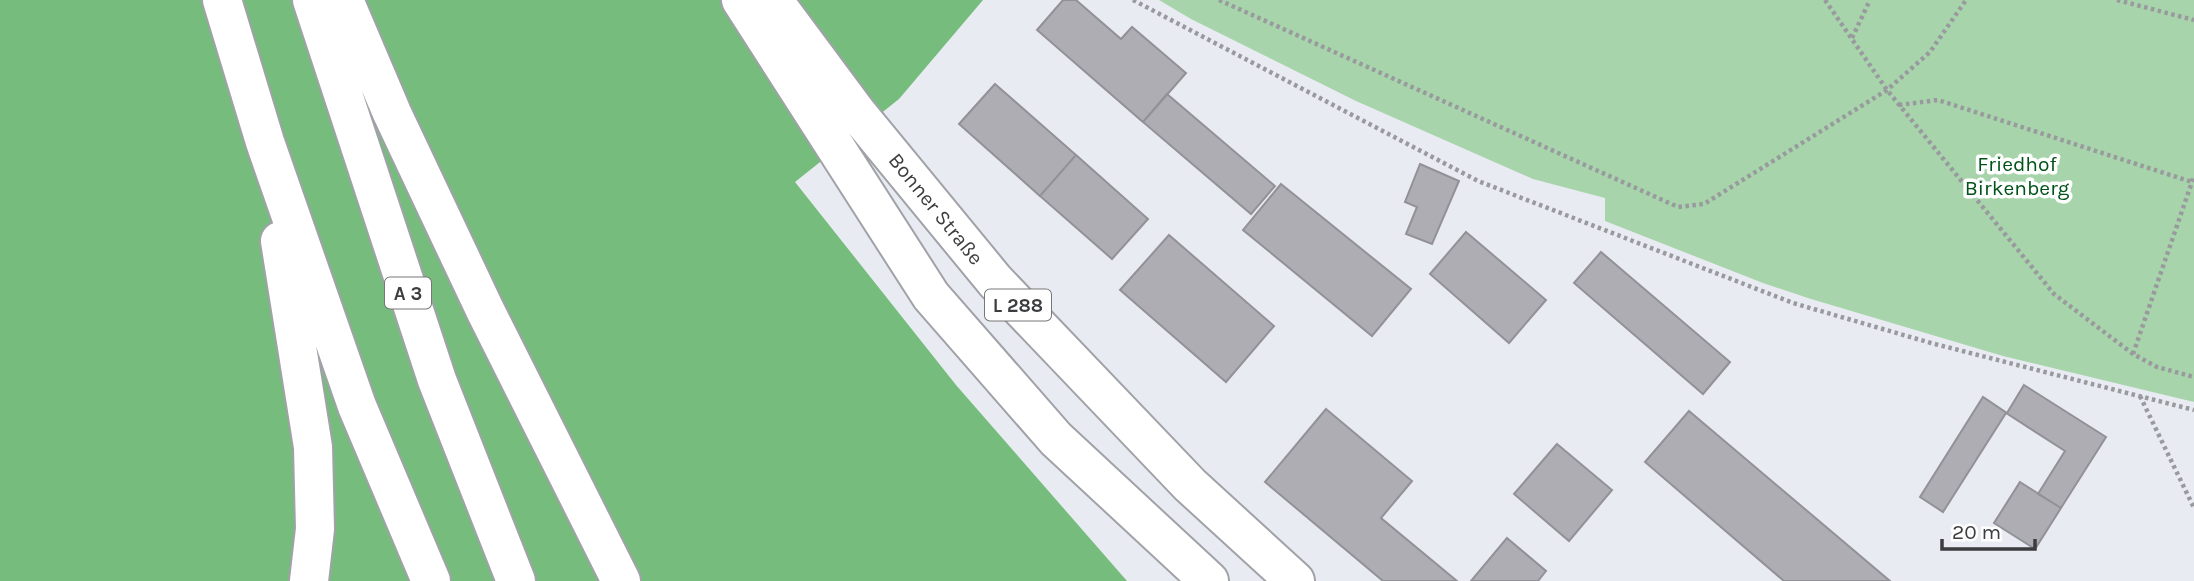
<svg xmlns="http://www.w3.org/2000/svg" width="2194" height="581" viewBox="0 0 2194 581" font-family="Karla,sans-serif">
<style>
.green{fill:#a8d4ab}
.forest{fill:#76bc7d}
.building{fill:#aeadb3;stroke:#939198;stroke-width:2}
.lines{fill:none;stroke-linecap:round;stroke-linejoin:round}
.primary-casing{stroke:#a0a2a8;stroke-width:42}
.highway-casing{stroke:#a0a2a8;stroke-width:42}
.path{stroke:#989a9e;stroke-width:4.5;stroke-dasharray:3.5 3.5;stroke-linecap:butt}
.primary{stroke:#fff;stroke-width:38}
.highway{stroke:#fff;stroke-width:38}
.labels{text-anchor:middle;stroke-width:7;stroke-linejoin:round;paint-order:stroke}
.shield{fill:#fff;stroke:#767779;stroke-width:2}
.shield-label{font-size:19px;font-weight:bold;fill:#3c3d3f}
.park-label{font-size:21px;fill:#005319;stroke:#fff}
.street-label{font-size:21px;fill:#3c3d3f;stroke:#fff}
</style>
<rect width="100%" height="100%" fill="#e9ebf2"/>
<path class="green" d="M1159 0H2194V402L2003 356 1811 299 1763 283 1605 221V198L1533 179 1356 101 1191 19Z"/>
<path class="forest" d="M0 0H983L899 99 795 182 956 385 1127 581H0Z"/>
<path class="building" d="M1063 0H1076L1121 39 1132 27 1186 73 1143 122 1037 30Z
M995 84 1076 155 1040 196 959 124Z
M1167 94 1275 186 1251 214 1143 122Z
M1076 155 1148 219 1112 259 1040 196Z
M1420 164 1459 181 1432 244 1406 234 1417 207 1405 202Z
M1281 184 1411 289 1372 336 1243 230Z
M1466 232 1546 300 1509 343 1430 274Z
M1169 235 1274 326 1226 382 1120 290Z
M1601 252 1730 362 1703 394 1574 283Z
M2024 385 2106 437 2061 508 2038 494 2065 451 2006 413 1943 512 1920 497 1983 397 2007 413Z
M1326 409 1412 481 1381 518 1457 581H1383L1265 482Z
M1689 411 1890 581H1784L1645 462Z
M1557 444 1612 490 1569 541 1514 494Z
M2020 482 2061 508 2035 549 1994 523Z
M1507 538 1546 571 1538 581H1471Z"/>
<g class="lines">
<g class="primary-casing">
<path id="primary" d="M741 0 931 296 1056 439 1209 581
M773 0 857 113 995 281 1190 485 1295 581"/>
</g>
<g class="highway-casing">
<path id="highway" d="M222 0 265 142 357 406 431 581
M312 0 437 380 516 581
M344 0 392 113 485 310 621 581
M280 241 313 447 315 529 309 581"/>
</g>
<path class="path" d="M1133 0 1478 181 1793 303 1931 343 2194 410
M1219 0 1678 207 1704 204 1887 90 1930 52 1966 0
M1825 0 1887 90 2054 294 2133 354 2157 367 2194 377
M2117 0 2194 20
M1852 38 1870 0
M1899 105 1938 100 2192 182
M2133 354 2194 176
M2140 396 2194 508"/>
<use href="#primary" class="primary"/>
<use href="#highway" class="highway"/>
</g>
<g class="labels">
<g class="shield">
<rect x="385" y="277.5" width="46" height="31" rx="5"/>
<rect x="985" y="289.5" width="66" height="31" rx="5"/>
</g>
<g class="shield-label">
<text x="408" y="300">A 3</text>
<text x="1018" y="312">L 288</text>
</g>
<g class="park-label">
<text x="2017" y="171">Friedhof<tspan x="2017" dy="24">Birkenberg</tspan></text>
</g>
<g class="street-label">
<text transform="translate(936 209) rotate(51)" y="7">Bonner Straße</text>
</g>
</g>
<path d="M1942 539v10h93v-10" fill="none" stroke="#3c3d3f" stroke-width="3.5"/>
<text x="1952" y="539" font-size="21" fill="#3c3d3f" stroke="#ffffff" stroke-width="5" paint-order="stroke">20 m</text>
</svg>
